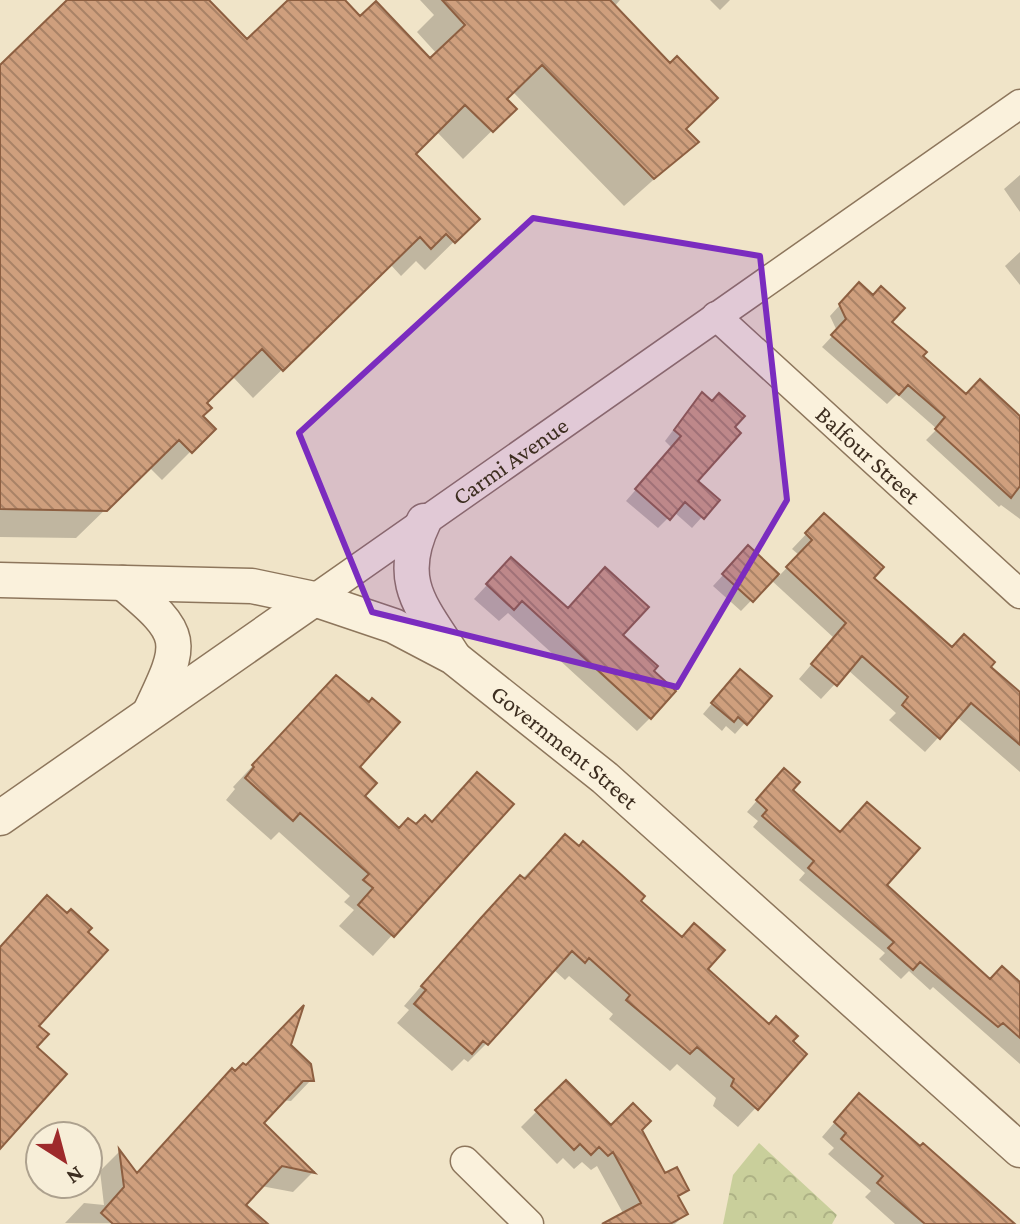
<svg xmlns="http://www.w3.org/2000/svg" width="1020" height="1224" viewBox="0 0 1020 1224" font-family="'Crimson Pro',serif">
<style>
.forest{fill:url(#forest-crowns)}
.shadow{fill:#0003}
.building{fill:url(#building-back-hatch);stroke:#8d5f41;stroke-width:2}
.lines{fill:none;stroke-linecap:round;stroke-linejoin:round}
.minor-casing{stroke:#8d765c;stroke-width:31}
.tertiary-casing{stroke:#8d765c;stroke-width:37}
.minor{stroke:#faf1dc;stroke-width:28}
.tertiary{stroke:#faf1dc;stroke-width:34}
.marked{fill:#7b2cbf;fill-opacity:0.2;stroke:#7b2cbf;stroke-width:6;stroke-linejoin:round}
.labels{text-anchor:middle;stroke-width:6;stroke-linejoin:round;paint-order:stroke}
.street-label{font-size:24px;fill:#3d2e20;stroke:#f7eed8}
</style>
<defs>
<pattern id="forest-crowns" width="20" height="18" patternUnits="userSpaceOnUse" patternTransform="scale(2)"><rect width="20" height="18" fill="#c9cf9b"/><path d="M2 6a3 3 0 1 1 6 0M12 15a3 3 0 1 1 6 0" fill="none" stroke="#aeb285"/></pattern>
<pattern id="building-back-hatch" width="6" height="6" patternUnits="userSpaceOnUse" patternTransform="scale(2)"><rect width="6" height="6" fill="#cf9f7d"/><path d="M-1 5l2 2M0 0l6 6M5-1l2 2" fill="none" stroke="#a98266"/></pattern>
</defs>
<rect width="100%" height="100%" fill="#f0e4c8"/>
<path class="forest" d="M759 1143 837 1215 832 1224H723L733 1175Z"/>
<path class="shadow" d="M70 0H206L247 42 291 0H343L360 18 430 61 437 54 417 32 434 15 420 0H620L614 7 684 129 696 142 624 206 513 92 505 100 514 109 463 159 436 131 413 154 477 219 425 270 416 261 401 276 390 264 253 398 232 376 204 404 201 416 213 429 162 480 149 467 76 538 0 537V68Z
M710 0H730L720 10Z
M1020 175V212L1004 189Z
M1020 252V285L1005 266Z
M849 295 889 322 920 356 966 397 1020 418V519L1001 505 999 507 926 440 937 429 897 394 887 404 822 347 837 331 830 316Z
M692 405 732 428 696 481 702 517 692 528 674 512 658 528 626 501 672 448 665 441Z
M810 530 952 649 988 667 1020 695V772L957 717 925 752 889 720 896 713 848 670 821 699 799 679 834 638 771 580 741 611 713 586 748 548 779 576 799 555 792 549Z
M498 573 620 635 651 671 650 718 637 731 508 613 499 621 474 599Z
M730 682 769 696 735 734 726 726 722 731 703 714Z
M315 699 357 767 362 797 399 830 511 805 373 956 339 926 354 910 344 902 350 896 279 832 271 840 226 800 235 789 233 787Z
M774 781 790 790 884 885 989 982 1020 985V1064L933 987 930 990 909 971 901 979 879 959 885 953 799 880 805 873 753 827 758 821 747 812Z
M565 836 638 901 705 970 805 1054 738 1127 713 1106 716 1098 677 1064 670 1071 609 1019 613 1014 569 976 565 980 553 969 486 1044 468 1062 464 1059 452 1071 397 1023 409 1010 404 1006 461 940Z
M289 1045 311 1080 291 1101 282 1100 261 1124 312 1173 293 1192 261 1186 243 1205 265 1224 65 1223 84 1203 104 1205 100 1171 119 1152 136 1175 235 1074Z
M566 1082 611 1128 639 1130 664 1176 687 1189 677 1199 685 1214 675 1224H614L624 1215 597 1166 591 1170 582 1162 574 1169 563 1158 557 1164 521 1127Z
M846 1109 1010 1224H895L865 1197 871 1191 828 1154 834 1148 822 1137Z"/>
<path class="building" d="M67 0H209L247 39 288 0H345L360 16 376 1 430 58 465 25 442 0H610L670 63 677 56 718 98 686 129 699 142 654 179 542 65 507 99 517 109 493 132 465 105 416 154 480 219 455 243 446 234 431 249 420 237 283 371 262 349 207 403 212 408 203 416 216 429 192 453 179 440 107 511 0 509V65Z
M859 282 873 295 881 286 905 308 892 322 927 352 923 356 966 394 980 379 1020 416V486L1011 498 935 429 945 417 908 385 899 395 831 335 846 319 839 304Z
M702 392 712 401 719 393 745 416 735 427 741 433 698 481 720 500 704 519 685 502 670 520 635 489 681 436 674 430Z
M824 513 884 567 874 578 952 647 964 634 995 662 991 667 1020 692V745L971 703 940 739 902 705 908 697 862 656 837 686 811 664 846 623 786 567 812 540 805 533Z
M748 545 779 574 753 602 722 574Z
M511 557 568 608 605 567 649 607 623 635 658 666 654 671 676 691 651 719 522 601 514 610 486 584Z
M740 669 772 696 747 725 738 717 734 722 711 703Z
M336 675 369 702 372 698 400 722 360 767 377 783 365 796 399 828 408 818 416 824 425 815 432 822 477 772 514 804 394 937 358 905 373 888 363 880 369 874 300 813 293 821 245 778 254 767 252 765Z
M784 768 800 782 793 790 840 832 867 802 920 848 887 885 990 979 1002 966 1020 982V1038L1003 1023 998 1027 920 962 913 970 888 948 894 942 808 868 814 861 762 816 767 810 756 800Z
M565 834 579 846 583 841 615 869 645 896 641 901 682 937 694 923 725 950 708 969 769 1024 776 1016 798 1036 793 1041 807 1054 758 1110 731 1086 734 1079 697 1047 690 1054 626 1000 630 995 589 958 585 963 572 951 488 1045 483 1041 472 1054 414 1004 426 990 421 986 480 919 520 875 525 879Z
M47 895 67 913 71 909 92 928 88 932 108 950 39 1026 49 1034 37 1047 67 1074 0 1149V947Z
M304 1005 291 1045 311 1064 314 1081H303L264 1123 315 1173 282 1166 246 1205 268 1224H113L101 1213 124 1187 119 1149 137 1173 232 1068 235 1071 243 1063 246 1065Z
M566 1080 611 1125 633 1103 651 1121 642 1130 665 1173 677 1167 689 1190 678 1196 688 1214 670 1224H602L641 1203 613 1152 608 1156 599 1147 591 1155 580 1144 574 1150 535 1110Z
M859 1093 920 1146 923 1143 1015 1224H925L877 1183 883 1176 841 1139 846 1133 834 1122Z"/>
<g class="lines">
<g class="minor-casing">
<g id="minor">
<path id="s1" d="M716 316 1020 594"/>
<path id="s2" d="M314 599 1020 104"/>
<path d="M465 1161 529 1224"/>
</g>
</g>
<g class="tertiary-casing">
<g id="tertiary">
<path d="M424 521C395 581 421 606 453 656"/>
<path id="s3" d="M0 580 252 586 314 599 394 626 453 657 605 778 1020 1150"/>
<path d="M123 583C186 635 184 641 150 712"/>
<path d="M0 818 314 599"/>
</g>
</g>
<use href="#minor" class="minor"/>
<use href="#tertiary" class="tertiary"/>
</g>
<path class="marked" d="M533 218 760 256 787 500 677 687 372 612 299 433Z"/>
<g class="labels">
<g class="street-label">
<text dy="8" stroke="none"><textPath href="#s1" startOffset="206">Balfour Street</textPath></text>
<text dy="8" stroke="none"><textPath href="#s2" startOffset="240">Carmi Avenue</textPath></text>
<text dy="8" stroke="none"><textPath href="#s3" startOffset="610">Government Street</textPath></text>
</g>
</g>
<g transform="translate(64 1160) rotate(144)"><circle r="38" fill="#f7eed8" stroke="#ada18e" stroke-width="2"/>
<path d="M0-6L14 30L0 20L-14 30Z" fill="#9e2a2b"/>
<text y="-12" font-size="22" font-weight="bold" text-anchor="middle" fill="#3d2e20">N</text>
</g>
</svg>
